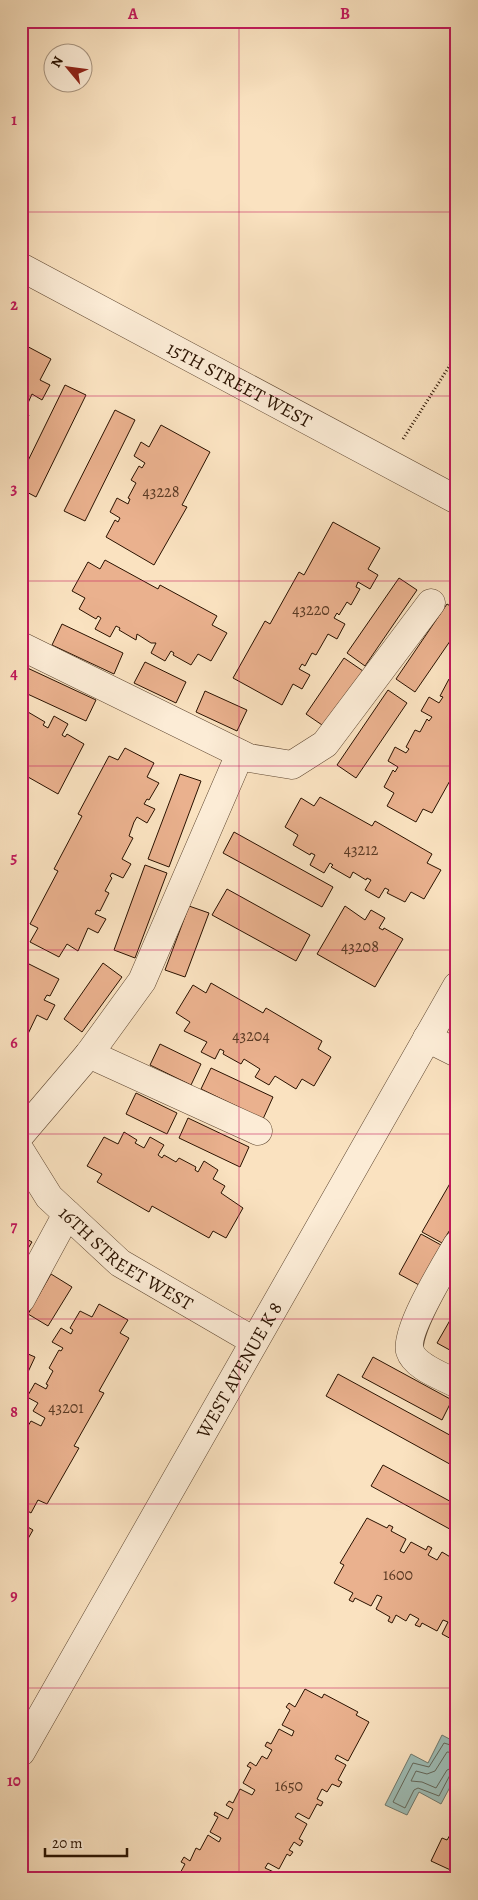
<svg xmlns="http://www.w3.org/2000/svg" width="478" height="1900" viewBox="0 0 478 1900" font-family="Alegreya,serif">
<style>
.water{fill:#9ebdb6;stroke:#70796d}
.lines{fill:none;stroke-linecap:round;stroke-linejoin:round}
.shore{stroke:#64685b;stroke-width:1}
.building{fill:#eab18e;stroke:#2a1200}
.minor-casing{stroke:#5e4630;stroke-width:29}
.path{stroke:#2a1200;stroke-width:3;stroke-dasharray:1 2.5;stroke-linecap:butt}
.minor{stroke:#fcecd6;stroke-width:28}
.grid{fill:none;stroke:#c2185b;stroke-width:1;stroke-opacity:0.55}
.labels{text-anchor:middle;stroke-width:5;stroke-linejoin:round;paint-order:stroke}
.number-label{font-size:16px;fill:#5a3a24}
.street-label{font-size:19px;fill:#2a1200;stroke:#fcecd6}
.neatline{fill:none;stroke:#c2185b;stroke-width:2}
.grid-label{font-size:16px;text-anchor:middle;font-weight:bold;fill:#c2185b}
</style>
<rect width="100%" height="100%" fill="#fae2c0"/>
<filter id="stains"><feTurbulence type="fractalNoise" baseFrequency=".004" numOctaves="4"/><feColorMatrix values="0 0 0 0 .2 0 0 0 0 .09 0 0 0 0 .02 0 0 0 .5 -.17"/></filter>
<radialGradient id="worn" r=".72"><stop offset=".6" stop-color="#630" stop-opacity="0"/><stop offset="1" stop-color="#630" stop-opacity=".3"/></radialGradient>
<path class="water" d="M442 1735 457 1743V1774L441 1804 419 1792 407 1815 385 1805 411 1754 428 1763Z"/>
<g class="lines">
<path class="shore" d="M457 1747 444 1743 429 1767 413 1763 393 1802 405 1808 414 1790 418 1788 439 1796 450 1775 457 1773
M457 1753 447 1752 435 1771 427 1774 416 1771 411 1781 422 1782 436 1788 447 1770 457 1766"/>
</g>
<path class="building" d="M21 343 51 359 40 380 50 385 42 400 32 394 24 412 29 415 21 429Z
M65 385 86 395 36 497 21 489V475Z
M115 410 135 420 85 521 64 511Z
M161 425 210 452 182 505 187 507 154 565 106 537 115 520 118 522 120 518 110 512 117 498 128 504 130 499 128 498 136 483 131 480 139 466 142 468 145 463 134 456 141 442 149 447Z
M333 522 380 548 368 569 378 575 370 589 358 582 356 587 360 589 351 605 347 602 339 615 337 613 334 618 345 624 337 639 328 634 316 655 312 653 305 666 302 664 299 669 310 675 302 689 293 684 282 705 233 678 265 621 270 624 299 572 304 575Z
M105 560 158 589 160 585 217 616 212 625 227 633 211 661 198 654 191 665 173 655 174 653 171 651 165 661 151 653 156 643H151L137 634 136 640 119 630 120 628 116 626 110 637 95 629 101 618 98 616 96 619 79 609 85 598 72 591 88 562 100 569Z
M399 578 417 590 365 666 347 653Z
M447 604 457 610V631L415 692 396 679Z
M62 624 123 653 114 674 52 645Z
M344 658 363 671 325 727 306 714Z
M145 662 186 682 176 703 134 683Z
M21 665 96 700 86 721 21 691Z
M457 675V768L432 813 423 809 416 822 387 806 394 793 384 787 393 770 395 772 398 767 388 761 395 747 406 753 409 749 406 747 415 730 420 732 427 719 429 721 432 717 421 711 429 697 439 703 443 697 440 696 449 679 453 682Z
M388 690 407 703 356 778 337 765Z
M205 691 247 710 237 731 196 712Z
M28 712 45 722 43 725 48 728 54 716 68 724 62 735 65 737 67 734 84 744 58 794 21 773V715L25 717Z
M125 748 154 763 147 777 159 783 149 800 147 799 144 804 155 809 147 823 137 817 134 822 129 836 133 838 122 859 131 864 123 878 112 873 110 876 112 878 105 891 109 893 100 911 97 910 95 914 106 919 98 933 88 928 78 951 67 944 59 957 30 942 38 928 30 924 58 871 54 869 82 816 78 814 109 756 118 760Z
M180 774 201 781 169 867 148 859Z
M320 797 372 826 375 821 432 854 427 863 441 870 424 899 411 892 405 902 387 893 389 890 385 888 379 898 365 890 371 880 367 878 366 880 353 872 350 878 331 867 333 865 330 863 324 873 310 865 315 855 311 853 310 855 293 845 298 835 285 827 301 798 314 806Z
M234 832 333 887 322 907 223 853Z
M145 865 167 873 135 958 114 950Z
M227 889 310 935 296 961 212 915Z
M189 906 209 913 185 977 165 970Z
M345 906 365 920 371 910 385 918 379 928 383 930 384 928 403 939 375 987 317 954Z
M21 960 59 979 50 996 47 995 44 1000 55 1005 47 1020 37 1015 26 1038 21 1035Z
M103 963 122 977 82 1032 64 1019Z
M211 983 263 1013 266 1008 322 1041 318 1049 331 1057 314 1086 302 1079 296 1089 275 1076 269 1085 255 1077 260 1069 244 1059 241 1064 223 1054 224 1051 220 1049 215 1059 201 1052 207 1042 184 1031 190 1022 176 1013 193 985 206 993Z
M160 1044 201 1064 191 1085 150 1065Z
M211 1068 273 1097 263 1119 201 1089Z
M136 1093 177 1113 167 1134 126 1114Z
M188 1118 249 1147 240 1167 179 1138Z
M124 1132 137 1140 135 1143 144 1148 150 1137 164 1145 158 1155 162 1158 164 1155 176 1162 179 1158 196 1167 195 1170 198 1172 204 1161 218 1170 213 1179 225 1186 221 1193 243 1208 226 1238 213 1231 209 1238 152 1206 149 1212 97 1182 102 1174 87 1166 104 1137 118 1144Z
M456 1173 457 1218 442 1243 422 1232Z
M421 1234 441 1245 419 1285 399 1274Z
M21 1236 32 1242 21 1260Z
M51 1274 72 1287 48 1326 28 1314Z
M99 1304 128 1320 120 1333 129 1338 99 1391 104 1393 74 1446 79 1448 47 1504 38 1500 31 1513 21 1507V1437L31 1421 41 1426 45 1418 33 1411 38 1403 27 1397 35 1383 46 1389 48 1385 46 1384 53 1371 49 1368 59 1350 61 1351 63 1348 52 1342 61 1328 71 1334 73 1330 70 1328 80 1311 92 1317Z
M457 1308V1354L437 1343Z
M21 1351 35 1357 21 1387Z
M373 1357 452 1400 442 1420 362 1377Z
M338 1374 457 1439V1468L326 1396Z
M457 1416V1429L451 1426Z
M383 1465 457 1505V1533L371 1486Z
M367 1518 387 1528 389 1525 393 1527 391 1531 406 1539 400 1551 404 1553 411 1542 426 1550 428 1546 432 1548 428 1555 437 1560 442 1552 452 1558 455 1551 457 1553V1642L442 1634 448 1622 443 1620 437 1631 422 1623 420 1627 415 1625 419 1619 410 1614 406 1621 396 1615 392 1623 388 1621 390 1617 376 1609 382 1597 377 1595 371 1606 355 1598 353 1602 349 1600 353 1593 334 1583 344 1565 340 1563Z
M21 1523 33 1530 21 1551Z
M305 1689 322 1698 324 1694 358 1712 356 1715 369 1722 348 1761 337 1755 335 1759 346 1765 338 1780 342 1782 339 1787 332 1784 327 1792 322 1789 317 1799 323 1802 321 1806 317 1804 309 1819 298 1813 295 1817 307 1824 299 1839 303 1841 300 1846 294 1842 289 1850 293 1852 290 1856 287 1854 279 1869 268 1863 265 1868 276 1873 273 1879H177L185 1864 181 1862 184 1857 190 1861 196 1848 200 1850 208 1835 219 1842 221 1838 210 1832 218 1817 214 1815 215 1812 228 1819 233 1809 226 1805 229 1801 233 1803 240 1789 252 1795 255 1790 243 1783 251 1768 247 1766 250 1762 256 1766 262 1756 267 1759 272 1750 265 1746 267 1742 271 1744 279 1729 292 1736 294 1731 282 1725 290 1710 286 1707 289 1703 295 1707Z
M450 1835 457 1838V1873L431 1861 442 1838 447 1840Z"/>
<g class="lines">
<g class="minor-casing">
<g id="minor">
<path id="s1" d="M21 267 457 500"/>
<path d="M21 646 249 758 292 765 325 744 431 603"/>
<path d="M427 1038 457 1053"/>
<path d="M89 1054 258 1131"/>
<path d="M21 1134 89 1054 142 981 240 754"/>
<path id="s2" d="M21 1152 49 1197 120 1263 254 1341"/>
<path d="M457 1245C446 1264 404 1332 410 1351 415 1367 443 1376 457 1384"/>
<path d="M21 1299 67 1214"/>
<path id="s3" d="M21 1752 457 986"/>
</g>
</g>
<path class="path" d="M403 439 457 354"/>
<use href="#minor" class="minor"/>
</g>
<path class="grid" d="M239 21V1879M21 212H457M21 396H457M21 581H457M21 766H457M21 950H457M21 1134H457M21 1319H457M21 1504H457M21 1688H457"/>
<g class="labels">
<g class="number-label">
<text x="161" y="497">43228</text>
<text x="311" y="615">43220</text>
<text x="361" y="855">43212</text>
<text x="360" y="952">43208</text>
<text x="251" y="1041">43204</text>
<text x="66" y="1413">43201</text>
<text x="398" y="1580">1600</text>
<text x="289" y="1791">1650</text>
</g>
<g class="street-label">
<text dy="7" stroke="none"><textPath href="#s1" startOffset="248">15TH STREET WEST</textPath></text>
<text dy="7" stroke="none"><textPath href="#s2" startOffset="152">16TH STREET WEST</textPath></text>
<text dy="7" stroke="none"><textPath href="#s3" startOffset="440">WEST AVENUE K 8</textPath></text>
</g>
</g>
<rect width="478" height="1900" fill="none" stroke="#fae2c0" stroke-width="55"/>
<g transform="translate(68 68) rotate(299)"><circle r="24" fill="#fcecd6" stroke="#a89580"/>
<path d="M0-4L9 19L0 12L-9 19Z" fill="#8f2418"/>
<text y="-8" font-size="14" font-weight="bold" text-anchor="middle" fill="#2a1200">N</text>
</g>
<path d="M45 1848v8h82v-8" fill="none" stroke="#2a1200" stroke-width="2.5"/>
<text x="52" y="1848" font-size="15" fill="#2a1200" stroke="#fcecd6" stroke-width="4" paint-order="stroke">20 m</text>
<rect x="28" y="28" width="422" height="1844" class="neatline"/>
<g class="grid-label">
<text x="133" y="19">A</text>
<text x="345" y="19">B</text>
<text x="14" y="125">1</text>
<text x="14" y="310">2</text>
<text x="14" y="494">3</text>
<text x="14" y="679">4</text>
<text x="14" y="863">5</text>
<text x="14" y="1048">6</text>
<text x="14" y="1232">7</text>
<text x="14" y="1417">8</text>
<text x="14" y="1601">9</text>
<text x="14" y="1786">10</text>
</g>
<rect width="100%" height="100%" filter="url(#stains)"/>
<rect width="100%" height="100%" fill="url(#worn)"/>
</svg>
